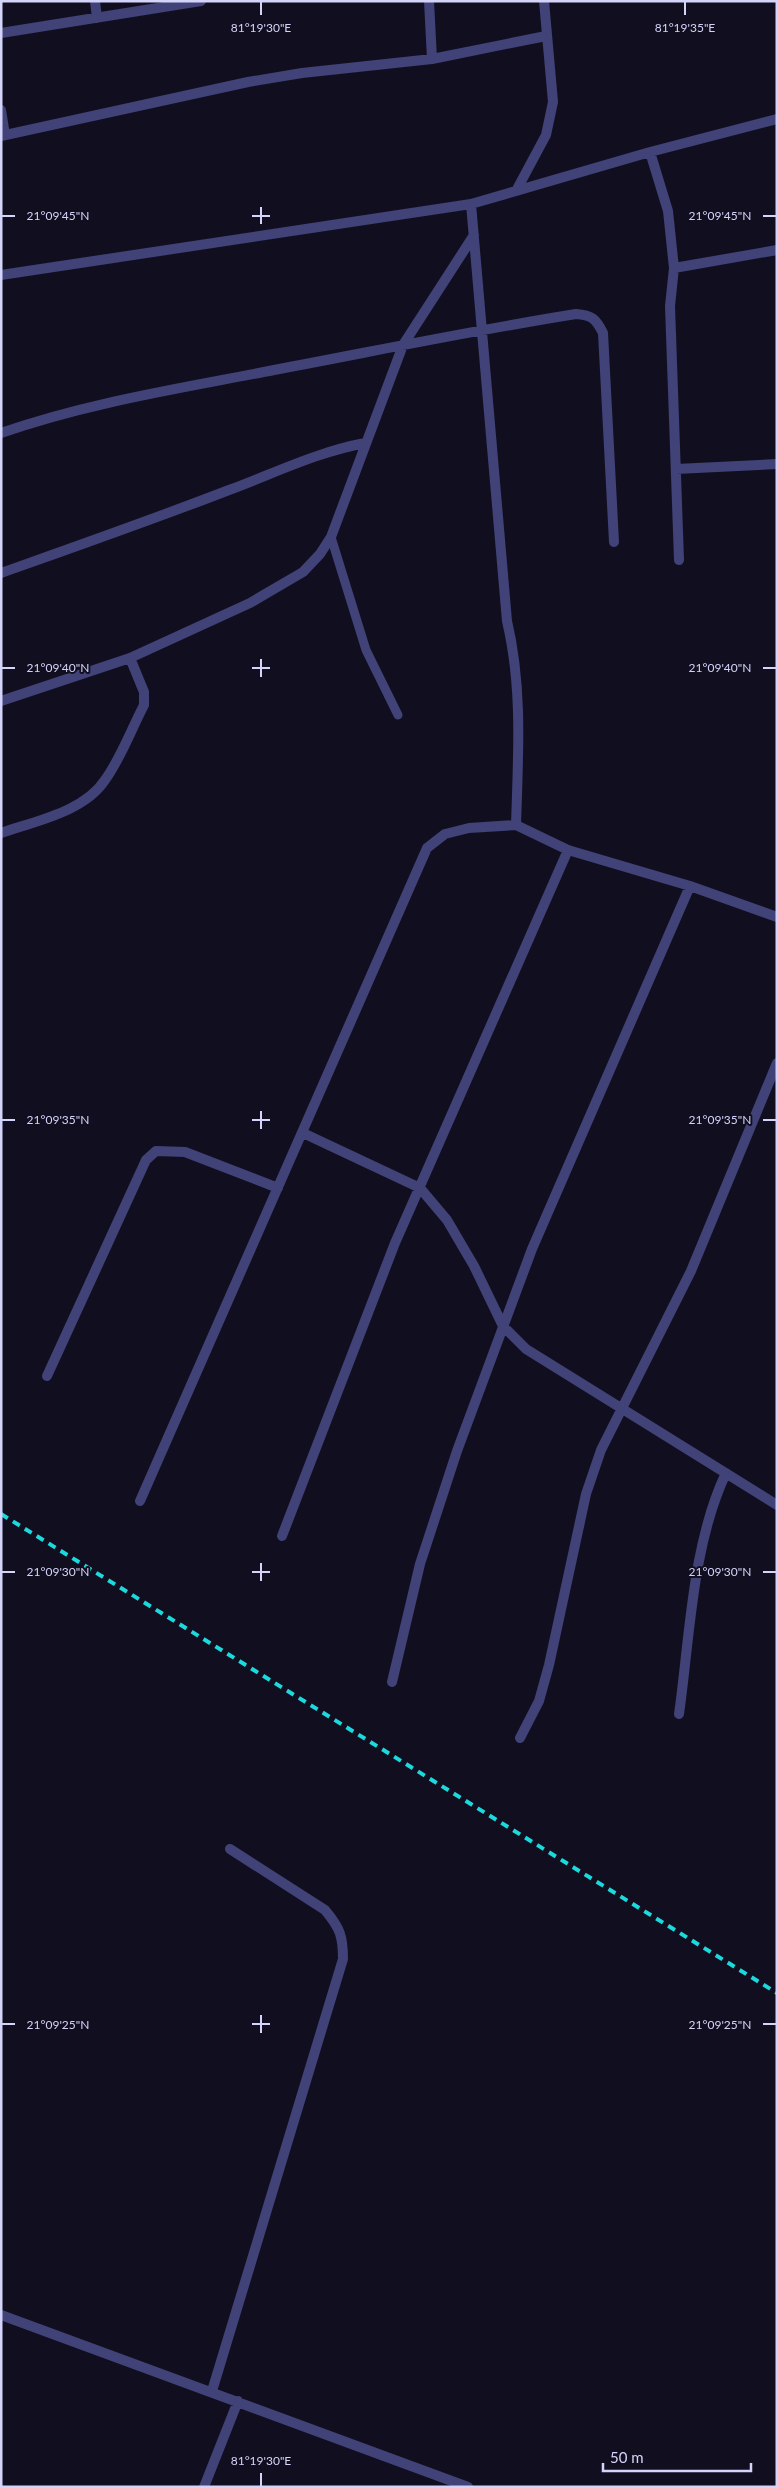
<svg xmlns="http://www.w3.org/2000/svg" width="778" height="2488" viewBox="0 0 778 2488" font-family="Lato,sans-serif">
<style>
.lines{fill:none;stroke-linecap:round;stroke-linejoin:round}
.lane{stroke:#404278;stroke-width:9}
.street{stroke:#404278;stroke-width:10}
.rail{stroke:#1bd9dd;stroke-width:4;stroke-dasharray:8 6;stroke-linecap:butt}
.ticks{fill:none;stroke:#d4d3f9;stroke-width:2}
.ticks-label{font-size:12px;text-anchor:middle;fill:#d4d3f9;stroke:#110f1f;stroke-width:4;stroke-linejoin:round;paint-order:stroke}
</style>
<rect width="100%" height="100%" fill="#110f1f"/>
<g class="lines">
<path class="lane" d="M331 537 366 650 398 715"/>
<path class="street" d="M95 1 97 18
M429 1 432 59
M1 33 201 1
M1 110 5 135
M1 136 248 82 302 73 432 59 546 36
M650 152 668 211 674 268 670 306 679 560
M516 191 546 135 553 102 544 1
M471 204 507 621C523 689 518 757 516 825L568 850 690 886 777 917
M674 268 777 250
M1 275 471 204 650 152 777 119
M1 433C90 402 183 388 274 370 375 351 475 330 576 314 592 315 596 319 603 333L614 542
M676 469 777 464
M1 573C77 546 154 519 229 490 275 473 317 452 365 443
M1 701 130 658 250 603 303 572 320 554 331 537 403 345 474 235
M1 833C35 821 84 812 105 780 121 758 131 730 144 705V692L130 658
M303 1133 420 1188 447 1220 474 1266 503 1326 526 1349 777 1505
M47 1376 146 1160 156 1151 185 1152 278 1188
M140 1501 427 848 445 834 469 828 516 825
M282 1536 395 1243 568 850
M392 1682 420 1564 457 1451 532 1249 690 886
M679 1714C690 1636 692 1545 726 1473
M520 1738 539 1701 549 1665 586 1494 601 1450 691 1271 777 1063
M1 2315 468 2487
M212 2391 343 1959C343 1936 340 1928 325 1910L230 1849
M204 2487 238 2401"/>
<path class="rail" d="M1 1514 777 1993"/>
</g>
<path class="ticks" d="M261 2V15M685 2V15M261 207V224M2 216H15M252 216H270M763 216H776M261 659V677M2 668H15M252 668H270M763 668H776M261 1111V1129M2 1120H15M252 1120H270M763 1120H776M261 1563V1581M2 1572H15M252 1572H270M763 1572H776M261 2015V2033M2 2024H15M252 2024H270M763 2024H776M261 2473V2486"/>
<g class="ticks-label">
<text x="261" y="32">81°19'30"E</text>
<text x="685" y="32">81°19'35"E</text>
<text x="58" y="220">21°09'45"N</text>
<text x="720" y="220">21°09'45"N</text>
<text x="58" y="672">21°09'40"N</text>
<text x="720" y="672">21°09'40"N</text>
<text x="58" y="1124">21°09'35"N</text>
<text x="720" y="1124">21°09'35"N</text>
<text x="58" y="1576">21°09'30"N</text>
<text x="720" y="1576">21°09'30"N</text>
<text x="58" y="2029">21°09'25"N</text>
<text x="720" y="2029">21°09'25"N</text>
<text x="261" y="2465">81°19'30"E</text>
</g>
<rect width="778" height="2488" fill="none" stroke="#d4d3f9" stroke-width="5"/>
<path d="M603 2463v8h148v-8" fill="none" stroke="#d4d3f9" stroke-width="2.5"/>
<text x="610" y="2463" font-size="15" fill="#d4d3f9" stroke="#110f1f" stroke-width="4" paint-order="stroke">50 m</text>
</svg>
